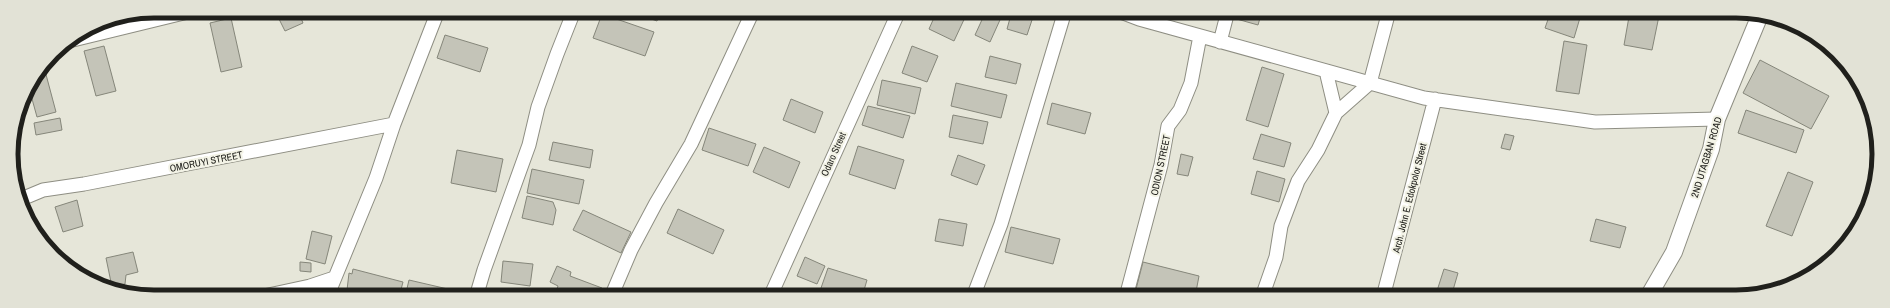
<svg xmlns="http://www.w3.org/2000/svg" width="1890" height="308" viewBox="0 0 1890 308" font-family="'Archivo Narrow',sans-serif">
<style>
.building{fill:#c4c4b8;stroke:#85867a}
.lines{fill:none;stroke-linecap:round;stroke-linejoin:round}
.minor-casing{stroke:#8e8e83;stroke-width:15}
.tertiary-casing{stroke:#8e8e83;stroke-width:18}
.minor{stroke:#fff;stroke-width:13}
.tertiary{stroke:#fff;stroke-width:16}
.labels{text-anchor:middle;stroke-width:4;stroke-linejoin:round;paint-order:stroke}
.street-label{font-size:10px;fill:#20201c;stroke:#f3f3e6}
.rim{fill:none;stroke:#20201c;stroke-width:5}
</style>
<rect width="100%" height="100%" fill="#e6e6d9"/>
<path class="building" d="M275 11H298L303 23 285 31Z
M629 11H661L657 21Z
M859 11H877L874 17Z
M937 11H968L954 41 929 29Z
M986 11H1004L990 42 975 35Z
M1012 11H1035L1027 35 1007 29Z
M1234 11H1262L1258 25 1233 18Z
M1528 11H1548L1547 16Z
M1551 11H1582L1574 38 1545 28Z
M1630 11H1660L1652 50 1624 45Z
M602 14 654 32 645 56 593 38Z
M231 18 242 67 221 72 210 23Z
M445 35 488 48 480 72 437 58Z
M1564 41 1587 45 1579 94 1556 91Z
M104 46 116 91 96 96 84 51Z
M912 46 938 56 927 82 902 73Z
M990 56 1021 64 1016 84 985 77Z
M1760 60 1829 96 1811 129 1743 93Z
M44 67 56 112 37 117 29 88Z
M1262 67 1284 74 1268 127 1246 120Z
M882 80 921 88 915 114 877 105Z
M956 83 1007 95 1001 118 951 106Z
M791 99 823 112 815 133 783 120Z
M1052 103 1091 113 1085 134 1047 124Z
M868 106 910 116 903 138 862 125Z
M1746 110 1804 130 1796 153 1738 133Z
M953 115 988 122 983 144 949 137Z
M60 118 62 130 36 135 34 123Z
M709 128 756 144 748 166 702 150Z
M1261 134 1291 143 1284 167 1253 159Z
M1505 134 1514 136 1510 150 1501 148Z
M553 142 593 150 590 168 549 160Z
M858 146 904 160 895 189 849 174Z
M764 147 800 162 789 188 753 172Z
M457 150 503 159 496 192 451 183Z
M1181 154 1193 157 1188 176 1177 174Z
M958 155 985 165 977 185 951 175Z
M532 169 584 180 579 204 527 193Z
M1257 171 1285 179 1279 202 1251 194Z
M1788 172 1813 182 1792 236 1766 226Z
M527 196 553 202 556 210 553 225 522 218Z
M77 200 83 226 63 232 55 207Z
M678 209 724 230 713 254 667 233Z
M583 210 631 232 621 253 573 230Z
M939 219 967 224 963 246 935 241Z
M1596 219 1626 227 1620 248 1590 241Z
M1011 227 1060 239 1053 264 1005 252Z
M312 231 332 236 325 264 306 259Z
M133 252 138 272 126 275 125 284 112 287 106 258Z
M805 257 825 266 817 284 797 276Z
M503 261 533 264 530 286 501 282Z
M300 262 311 263V272L300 271Z
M1143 262 1199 276 1195 297H1134Z
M557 266 571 272 570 276 602 288 599 297H554L558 286 550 282Z
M828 268 867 280 862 297H847L821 288Z
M353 269 403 282 399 297H370L347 290 349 273 352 274Z
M1444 269 1458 273 1451 297H1435Z
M409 280 465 293 464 297H405Z"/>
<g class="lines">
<g class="minor-casing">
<path id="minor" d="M1118 11 1139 19 1424 98 1595 122 1717 119
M73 40 192 11
M1220 42 1228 11
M1326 71 1336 113
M1370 83 1389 11
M19 200 43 190 84 184 394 124
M259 297 310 286 334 278
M327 297 376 178 394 124 438 11
M476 297 484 270 529 145 538 107 557 54 574 11
M611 297 631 250 656 203 691 144 753 11
M770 297 899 11
M973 297 1001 224 1065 11
M1126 297 1161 165 1168 126 1180 110 1191 83 1200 36
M1262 297 1276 257 1281 226 1298 181 1318 150 1336 113 1370 83
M1383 297 1435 99"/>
</g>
<g class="tertiary-casing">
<path id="tertiary" d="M1648 297 1674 252 1711 149 1717 119 1760 15"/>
</g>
<use href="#minor" class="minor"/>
<use href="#tertiary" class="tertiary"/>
</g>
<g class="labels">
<g class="street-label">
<text transform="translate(833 154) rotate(-66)" y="4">Odaro Street</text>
<text transform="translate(1706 157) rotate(-73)" y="4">2ND UTAGBAN ROAD</text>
<text transform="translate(206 161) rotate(-11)" y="4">OMORUYI STREET</text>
<text transform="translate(1160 165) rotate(-78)" y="4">ODION STREET</text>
<text transform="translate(1409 198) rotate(-76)" y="4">Arch. John E. Edokpolor Street</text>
</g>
</g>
<path d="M0 0H1890V308H0ZM154 18H1736A136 136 0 0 1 1872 154V154A136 136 0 0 1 1736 290H154A136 136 0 0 1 18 154V154A136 136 0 0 1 154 18Z" fill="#e2e2d6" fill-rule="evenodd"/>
<path class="rim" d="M154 18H1736A136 136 0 0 1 1872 154V154A136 136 0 0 1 1736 290H154A136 136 0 0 1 18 154V154A136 136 0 0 1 154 18Z"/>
</svg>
